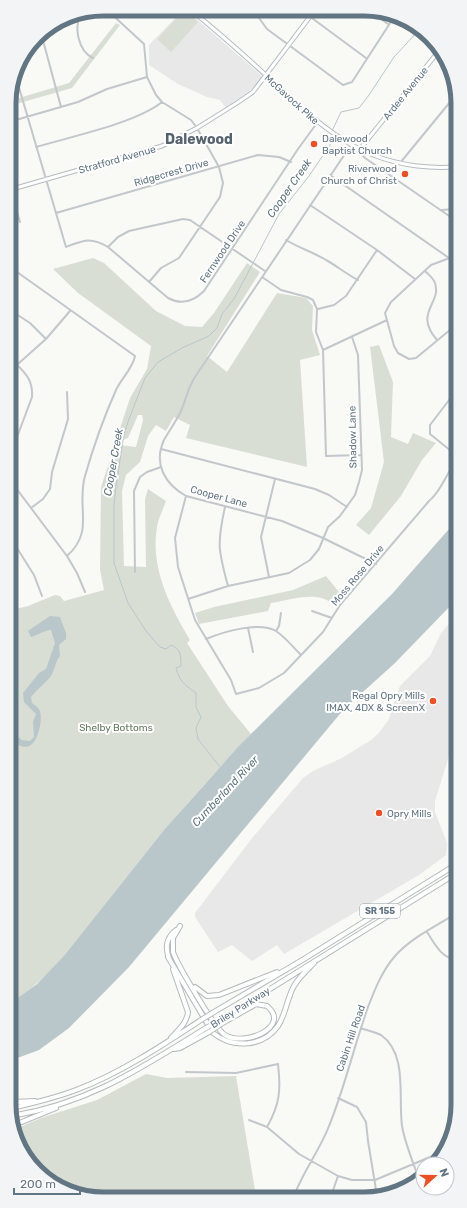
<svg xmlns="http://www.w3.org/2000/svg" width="467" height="1208" viewBox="0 0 467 1208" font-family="Rubik,sans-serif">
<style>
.built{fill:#e7e8e7}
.green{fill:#d9ded5;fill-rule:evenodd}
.water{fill:#b9c6ca}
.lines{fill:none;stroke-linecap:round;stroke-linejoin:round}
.stream{stroke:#b9c6ca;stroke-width:1}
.secondary-casing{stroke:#b4bbc0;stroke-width:5}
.highway-casing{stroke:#b5babd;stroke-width:6}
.street{stroke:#c2c7cb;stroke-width:2}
.secondary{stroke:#fff;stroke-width:3}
.highway{stroke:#fff;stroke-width:4}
.highway-bridge-casing{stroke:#b5babd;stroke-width:6;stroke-linecap:butt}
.highway-bridge{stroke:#fff;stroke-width:4}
.poi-dot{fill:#ec5024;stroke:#fff;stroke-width:1.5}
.labels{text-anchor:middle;stroke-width:4;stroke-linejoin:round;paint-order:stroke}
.shield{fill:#fff;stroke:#919ea8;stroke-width:1}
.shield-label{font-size:9px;font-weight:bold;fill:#627583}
.street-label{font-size:10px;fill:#627583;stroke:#fff}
.poi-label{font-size:10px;fill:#627583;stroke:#fff;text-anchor:start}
.park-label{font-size:10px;fill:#667a62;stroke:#fff}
.water-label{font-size:11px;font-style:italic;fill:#5e757c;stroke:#fff}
.district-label{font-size:14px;font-weight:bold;fill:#55636d;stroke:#fff}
.rim{fill:none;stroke:#627583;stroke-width:5}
</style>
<rect width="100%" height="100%" fill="#f9f9f6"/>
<path class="built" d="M183 10H186L261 75V79L255 87 226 108 220 100 207 97 178 84 149 65V45Z
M456 616 457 745 449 756 435 801V812L447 843 446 855 419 875 284 954 277 945 252 961 232 945 218 952 195 917V913L253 837 303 778 313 771 342 758 371 740 379 733 389 719 392 708 400 686 430 656 441 633Z"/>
<path class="green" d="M184 10 198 22 171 52 157 39Z
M116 23 120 25 72 88 9 106V101L69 83Z
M93 258 104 263 156 311 185 326 202 327 214 313 247 263 260 272 207 356 227 372 277 293 306 298 313 306 312 330 320 355 300 360 307 467 186 438 190 425 174 417 166 431 156 425 148 436 140 462 126 475 122 491 124 566 146 567 145 499 148 489 166 501C163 510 158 519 157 527 150 568 170 606 190 640L187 643 228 706 251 734C214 773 178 813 145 855 107 903 64 969 12 1002L11 610 28 606 55 595 60 596 64 601 104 590 100 570 101 487 130 398 147 369 151 346 78 293 53 269ZM138 415H142L143 420 136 447 120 445 121 441 128 438Z
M379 345 393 382 391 437 408 444 413 433 436 443 422 460 401 496 369 535 356 525 371 508 384 462 370 347Z
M326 576 343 597 335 606C319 589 291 600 271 603L268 611 199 624 195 613 214 607 293 590Z
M146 1074 167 1078 236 1076 256 1196 85 1197 41 1176 13 1130 41 1118 97 1100Z"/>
<path class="water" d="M456 521V600L395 663 344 709 129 967 69 1028 39 1050 12 1060V1002L37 984 64 956 165 829 238 747 392 594Z
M50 616 60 617 66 633V639L59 645 60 656C55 662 55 670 51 676 45 684 37 689 31 697L32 703C34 705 37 706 39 709 44 717 38 743 29 746 22 749 17 743 11 742V732L22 740 30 741 34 737 33 722 36 714 24 702 23 693 39 673 46 669 55 643 51 630C45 630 38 635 31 637L28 631Z"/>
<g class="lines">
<path class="stream" d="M332 131 341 112 359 108 369 95 394 57 420 29
M220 767 198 739 196 728 201 717 196 707V693C186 686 179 681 176 668L181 666C181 656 181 649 171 645L166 649 160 647 146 631 128 603 114 563V506L116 486 124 434 129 419 145 378 158 362 182 348 209 336 217 328 222 314 234 299 279 214 309 176 330 145 332 134"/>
<g class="secondary-casing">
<path id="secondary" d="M191 10C218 32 244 55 269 78 328 133 369 172 455 167
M360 149 438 52
M9 190 162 146 197 128 237 103 253 92 315 10"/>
</g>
<g class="highway-casing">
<path id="highway" d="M180 926 173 938V952C177 964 215 1029 225 1035 244 1047 292 1027 267 1006L256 1004 221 1024
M168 957 213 1033C233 1049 263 1047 278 1026 286 1014 287 998 294 986 299 977 307 970 314 963
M169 959C165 947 166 938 176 930
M195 987 207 996 219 995 277 972
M214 1012 304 959 457 864
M220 1020 457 873
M171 1038C178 1030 187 1023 188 1012L173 969
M174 1049 180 1048 209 1032
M12 1102 35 1101
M12 1108C34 1103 55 1098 76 1090 119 1074 163 1045 201 1020
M12 1116C90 1103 141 1068 206 1028
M12 1126 56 1108"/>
</g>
<path class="street" d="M106 9 144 44 147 77 156 95 162 102 191 120 197 128 219 167 223 183 220 197 179 258 161 268 149 282
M256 10 259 18 267 29 343 85 352 82 394 17
M301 10 366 58
M370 11 388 24
M82 13C73 26 78 51 93 58
M41 33 61 107
M15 74 66 247C84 240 91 237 108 247L168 298C181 305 193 302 204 291L298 149 317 123
M9 122 78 102 107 89 147 77
M36 147C70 137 136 123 162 102
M400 163 455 96
M450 166 455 159
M330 175 449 258
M9 186 20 222
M310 205 377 250 415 279
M442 210 455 209
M56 213 258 155 279 157 291 162
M286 240C299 248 313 252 326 260 337 266 346 274 358 280
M108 247 118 237 129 231 183 219 190 220 265 271
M455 256 431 265 391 302 385 313 394 346 398 353 409 359 416 358 456 325
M10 267 135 356C133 368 121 379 116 390 104 417 93 448 85 476 76 508 95 531 67 556
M425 271C429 275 434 279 435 283 442 304 413 312 437 340
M262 277 281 290 307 297 313 300 317 309 316 332 323 350 326 456 361 455
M318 309 334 305 346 296 377 250
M10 310 30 323 46 339
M323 350 387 320
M10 371 46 339 70 311
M456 391 430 425V434L456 455
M161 449 315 489 329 495 347 507
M10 456 32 397C33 382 27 374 16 364
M10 480 67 556 77 573 85 592
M186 496 175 538 178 567 195 620 231 680 236 694 259 688 284 673 323 632 340 605 429 501C441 492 446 474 456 461
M225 507C217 543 218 550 228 586
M31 508 43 499 50 489 52 472 68 419 67 392
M10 537 34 575 42 596
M376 564 323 538 282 521 186 496C165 484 153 464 164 440 169 431 175 423 180 413 186 401 187 389 195 377L351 145 365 158 455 220
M135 572 134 491 140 477 147 472 161 467
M269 577 261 537 275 479
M188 599 228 586 289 573 310 560 319 549 328 527 340 516 355 495 359 482 362 470 358 355 352 337
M312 611 332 618
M248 628 253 652
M276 631 279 626 281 613
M206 639C223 632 259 621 276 631 285 637 293 647 301 655
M427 932C435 944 441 958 457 960
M360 1028C367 1030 375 1032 381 1035 408 1054 398 1097 402 1126 405 1143 412 1160 418 1176
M186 1072 236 1073 278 1064C281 1090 280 1104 267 1127L299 1154 338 1176 352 1180H375L442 1152
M338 1098 357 1107 366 1122 368 1141 377 1196
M249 1120 267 1127
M294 1196C303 1171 320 1150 329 1126 345 1087 354 1046 368 1007 375 989 382 971 395 956 411 938 436 926 457 913
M331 1196 338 1176"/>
<use href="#secondary" class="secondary"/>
<use href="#highway" class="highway"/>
<g class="highway-bridge-casing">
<path id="highway-bridge" d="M201 1020 214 1012
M206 1028 220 1020
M209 1032 221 1024"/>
</g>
<use href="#highway-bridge" class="highway-bridge"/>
</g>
<g class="poi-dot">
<circle cx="314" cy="144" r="4"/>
<circle cx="405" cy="174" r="4"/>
<circle cx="433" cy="701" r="4"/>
<circle cx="379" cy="813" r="4"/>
</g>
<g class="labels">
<rect class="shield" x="360" y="904" width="40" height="14" rx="3"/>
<g class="shield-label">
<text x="380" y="914">SR 155</text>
</g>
<g class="street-label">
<text transform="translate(405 93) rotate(-51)" y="4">Ardee Avenue</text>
<text transform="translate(292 99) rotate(42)" y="4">McGavock Pike</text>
<text transform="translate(117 159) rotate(-16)" y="4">Stratford Avenue</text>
<text transform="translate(171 172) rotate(-16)" y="4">Ridgecrest Drive</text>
<text transform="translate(222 251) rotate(-56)" y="4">Fernwood Drive</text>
<text transform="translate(352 437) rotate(-91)" y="4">Shadow Lane</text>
<text transform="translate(219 496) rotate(15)" y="4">Cooper Lane</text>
<text transform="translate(357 575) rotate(-50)" y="4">Moss Rose Drive</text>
<text transform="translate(240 1007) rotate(-32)" y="4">Briley Parkway</text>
<text transform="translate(350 1038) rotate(-71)" y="4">Cabin Hill Road</text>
</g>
<g class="poi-label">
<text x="322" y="142">Dalewood<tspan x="322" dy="12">Baptist Church</tspan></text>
<text x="397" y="172" text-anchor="end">Riverwood<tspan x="397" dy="12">Church of Christ</tspan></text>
<text x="425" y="699" text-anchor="end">Regal Opry Mills<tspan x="425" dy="12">IMAX, 4DX &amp; ScreenX</tspan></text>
<text x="387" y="817">Opry Mills</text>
</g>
<g class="park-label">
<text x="116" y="731">Shelby Bottoms</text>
</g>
<g class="water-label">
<text transform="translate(289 188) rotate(-55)" y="4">Cooper Creek</text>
<text transform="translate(113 462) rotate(-80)" y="4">Cooper Creek</text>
<text transform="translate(225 791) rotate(-47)" y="4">Cumberland River</text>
</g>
<g class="district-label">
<text x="199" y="144">Dalewood</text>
</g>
</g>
<path d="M0 0H467V1208H0ZM103 16H364A87 87 0 0 1 451 103V1105A87 87 0 0 1 364 1192H103A87 87 0 0 1 16 1105V103A87 87 0 0 1 103 16Z" fill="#f2f4f5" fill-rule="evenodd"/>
<path class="rim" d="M103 16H364A87 87 0 0 1 451 103V1105A87 87 0 0 1 364 1192H103A87 87 0 0 1 16 1105V103A87 87 0 0 1 103 16Z"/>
<g transform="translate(435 1176) rotate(69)"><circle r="19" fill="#ffffff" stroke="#c0c8cd"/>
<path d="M0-3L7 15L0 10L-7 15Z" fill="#ec5024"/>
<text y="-6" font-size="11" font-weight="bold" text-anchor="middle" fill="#627583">N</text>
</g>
<path d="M14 1188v6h66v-6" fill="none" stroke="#627583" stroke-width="2"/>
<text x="20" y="1188" font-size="12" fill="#627583" stroke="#ffffff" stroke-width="3" paint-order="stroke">200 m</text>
</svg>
